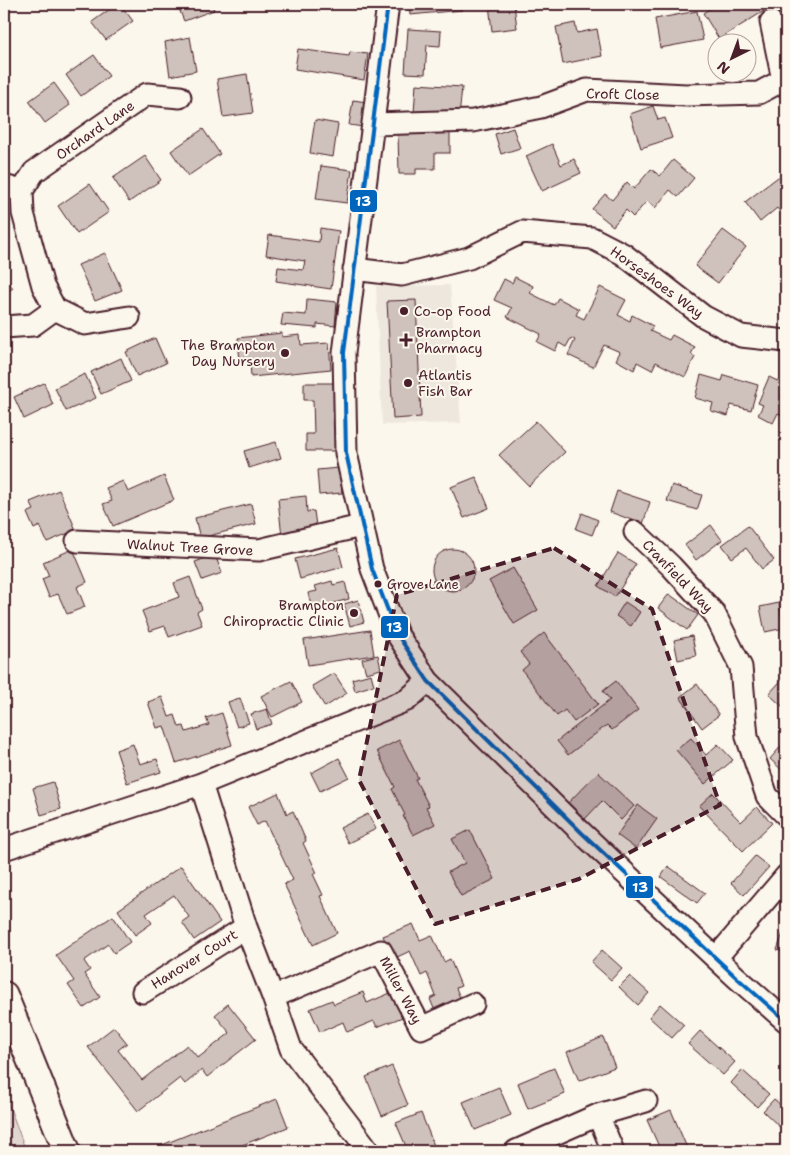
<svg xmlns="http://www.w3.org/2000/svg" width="790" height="1155" viewBox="0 0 790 1155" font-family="'Shantell Sans',sans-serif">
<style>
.built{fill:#eee7de}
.green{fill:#e2d7d0;stroke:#967b7e}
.building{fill:#cfc2bc;stroke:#4a1f2b}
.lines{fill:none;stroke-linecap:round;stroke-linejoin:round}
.minor-casing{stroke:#4a1f2b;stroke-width:25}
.major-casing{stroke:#4a1f2b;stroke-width:30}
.minor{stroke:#fbf7ec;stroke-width:21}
.major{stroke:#fbf7ec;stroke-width:26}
.bus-1-casing{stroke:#fbf7ec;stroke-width:8}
.bus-1{stroke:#0065bd;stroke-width:4}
.marked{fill:#4a1f2b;fill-opacity:0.2;stroke:#4a1f2b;stroke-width:4;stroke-dasharray:10 6;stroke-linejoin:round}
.poi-dot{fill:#4a1f2b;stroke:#fbf7ec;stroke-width:2}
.labels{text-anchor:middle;stroke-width:4;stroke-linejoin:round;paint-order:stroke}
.bus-label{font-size:13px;fill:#4a1f2b;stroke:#fbf7ec;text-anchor:start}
.street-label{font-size:14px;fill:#4a1f2b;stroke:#fbf7ec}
.poi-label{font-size:14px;fill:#4a1f2b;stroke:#fbf7ec;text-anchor:start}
.line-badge{stroke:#fbf7ec;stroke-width:2}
.badge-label{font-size:14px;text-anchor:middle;font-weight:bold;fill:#fff}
</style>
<rect width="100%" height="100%" fill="#fbf7ec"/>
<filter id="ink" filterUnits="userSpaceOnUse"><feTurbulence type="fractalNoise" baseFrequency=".02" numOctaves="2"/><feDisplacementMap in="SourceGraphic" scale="10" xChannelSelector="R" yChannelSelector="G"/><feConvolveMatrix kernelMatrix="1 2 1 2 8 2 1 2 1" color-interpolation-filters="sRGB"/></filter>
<g filter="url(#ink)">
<path class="built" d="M450 285 461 423 382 425 376 286Z"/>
<path class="green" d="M4 1092 26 1151H4Z"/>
<path class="building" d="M117 4H120L133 21 106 40 92 22Z
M177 4H212L214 10 184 21Z
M409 4H461L462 10 410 15Z
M489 4H514L517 28 492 31Z
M717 4H759L764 11 719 39 703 13Z
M697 11 703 40 660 48 655 19Z
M575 23 577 33 597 29 602 56 563 64 556 27Z
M408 29 441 31 440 46 427 45 425 74 405 73Z
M190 37 196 71 170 76 165 42Z
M298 49 349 56 350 52 368 54 364 80 295 69Z
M94 55 109 76 81 96 66 75Z
M247 74 253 113 223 117 217 79Z
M54 83 70 105 45 123 29 101Z
M416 84 462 87 459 117 414 113Z
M353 100 367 102 364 127 349 125Z
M653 106 658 120 665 118 672 138 641 148 630 114Z
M315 120 338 124 333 157 310 153Z
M513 128 520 148 501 154 495 134Z
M203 129 220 154 188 176 171 151Z
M398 133H450V153H435V169H416V174H399Z
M552 144 561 165 574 159 581 173 542 191 526 156Z
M145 156 161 180 129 202 113 178Z
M673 160 694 178 678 197 670 190 655 208 647 201 633 217 626 210 613 226 592 209 605 194 612 200 627 182 634 189 651 169 660 176Z
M321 166 352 170 347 203 316 199Z
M786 171V217L785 218 777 208 760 222 745 202Z
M90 184 109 212 77 234 58 206Z
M320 228 339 231 331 289 276 281 278 267 303 270 305 261 266 255 269 235 319 242Z
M723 230 746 247 718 283 695 266Z
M105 253 122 290 95 301 78 265Z
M4 277 13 288 4 295Z
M515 277 533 286 530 293 554 305 558 298 579 309 576 315 584 319 600 287 626 300 618 315 630 321 632 315 653 326 650 331 669 340 672 335 695 347 691 354 695 357 685 377 656 362 652 370 637 362 634 370 616 360 620 352 604 345 593 367 568 355 575 340 571 338 566 347 559 343 555 351 537 342 541 334 507 317 512 308 494 300 504 279 512 283Z
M307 299 337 302 335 326 317 324V328L281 325 283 313 306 315Z
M416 300 421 417 393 419 387 301Z
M282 333V337L300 335 301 345 329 343 331 369 251 377 250 361 240 362 238 338Z
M155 338 166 363 137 376 126 352Z
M121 358 131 381 101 394 91 372Z
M85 374 96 398 66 411 55 388Z
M701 375 722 381 724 375 758 385 751 410 731 405 728 416 711 411 713 403 695 398Z
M769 377 786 385 781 396 786 398V417L778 413 773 423 758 415 763 405 758 403Z
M44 383 53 405 24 419 14 397Z
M304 383H334L336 451H306V434H314L313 400H304Z
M536 421 565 452 529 486 499 455Z
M276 442 281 458 249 468 244 451Z
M339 468 342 493 319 495 317 470Z
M164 476 174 500 113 526 103 504 112 501 106 488 123 481 128 492Z
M476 477 489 508 464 518 451 487Z
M672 485 702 495 697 510 667 501Z
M59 490 76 530 47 542 40 526 34 529 27 513 34 510 30 502Z
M617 491 650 502 643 524 610 512Z
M306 496 307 512 314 511 317 533 282 537 278 499Z
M251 504 256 524 200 538 195 518Z
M582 513 598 520 592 535 576 529Z
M711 525 722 540 696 560 685 545Z
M748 526 774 560 762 569 746 548 732 558 722 545Z
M338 548 343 567 300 579 295 559Z
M73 549 87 582 77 587 85 607 67 614 58 594 49 597 42 579 49 576 43 562Z
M432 570a21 21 0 1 1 42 0a21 21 0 1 1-42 0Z
M618 553 636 564 615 597 598 586Z
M215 555 222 573 202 580 195 562Z
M513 568 538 610 514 624 489 581Z
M190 577 202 609 197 612 202 625 169 637 165 626 150 631 142 611 179 597 174 583Z
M332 581 333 585 345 582 349 599 312 609 308 593 317 591 315 586Z
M669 594 698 615 687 630 658 608Z
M358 600 364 622 350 626 344 604Z
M625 602 640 612 631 626 616 616Z
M779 603 784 628 765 632 760 607Z
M370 630 374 655 308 665 304 640Z
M783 631H786V660Z
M544 633 598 704 574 722 565 710 557 716 522 670 529 664 520 652Z
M692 636 696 656 678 660 674 640Z
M378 655 381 669 366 673 362 659Z
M334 673 347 693 325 707 312 686Z
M371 674 374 685 355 691 352 679Z
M786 675V710L769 694Z
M291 681 302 702 272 717 261 696Z
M616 681 638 710 612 730 607 725 568 755 557 741 610 700 603 691Z
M697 684 719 715 702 728 680 697Z
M162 697 169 717 175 715 179 727 184 726 186 732 209 725 206 718 222 713 232 745 176 763 164 726 157 728 148 702Z
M240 698 249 723 237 727 228 702Z
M267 709 272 724 256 729 251 714Z
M691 738 706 755 718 744 733 760 705 784 676 750Z
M399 740 418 778 415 779 429 806 426 807 435 824 413 835 403 816 405 815 392 789 395 787 377 751Z
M133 744 140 764 157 759 161 772 127 783 116 750Z
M783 744 786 747V774L770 759Z
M339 758 349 777 320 791 311 773Z
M598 772 634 806 621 820 602 801 585 819 568 803Z
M53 782 61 809 41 815 33 788Z
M278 793 287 814 293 811 306 841 303 843 317 873 313 874 323 895 320 896 337 933 313 945 284 884 293 880 265 821 257 825 248 807Z
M713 793 741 822 757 807 772 823 743 851 699 806Z
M638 805 657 819 636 849 617 835Z
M368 814 376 829 348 843 340 828Z
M470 830 495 879 461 896 448 872 465 863 452 839Z
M755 856 769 867 744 895 731 883Z
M181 866 220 922 194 940 182 922 189 917 174 895 146 914 152 923 135 935 118 910Z
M668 866 705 893 697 903 661 877Z
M113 916 130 942 114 953 108 944 84 961 90 970 84 974 100 997 84 1008 68 985 74 981 56 955Z
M413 924 420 940 432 935 444 962 450 959 461 986 456 988 463 1005 437 1016 430 999 436 996 427 973 421 976 410 951 393 959 383 936Z
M786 925V953L777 950Z
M602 950 622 968 611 980 591 962Z
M630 976 649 993 638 1005 619 987Z
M395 991 405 1016 377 1027 374 1021 347 1032 343 1022 320 1032 310 1009 332 1000 334 1004 363 992 367 1003Z
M228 1004 256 1039 207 1077 202 1070 185 1084 180 1078 138 1111 88 1047 114 1027 127 1043 118 1050 142 1080 187 1045 198 1058 230 1033 215 1015Z
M660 1004 684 1025 672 1038 649 1017Z
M700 1031 735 1062 723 1075 688 1044Z
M603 1037 615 1067 579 1081 567 1052Z
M392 1066 408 1105 382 1116 366 1077Z
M554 1068 565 1094 528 1109 518 1083Z
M742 1070 769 1094 757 1107 731 1083Z
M499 1087 511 1115 475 1130 463 1102Z
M277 1099 288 1127 227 1151H164L162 1145Z
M774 1099 786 1110V1133L763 1111Z
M671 1110 687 1148 678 1151H661L647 1120Z
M421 1113 435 1148 427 1151H408L396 1123Z"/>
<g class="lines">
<g class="minor-casing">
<path id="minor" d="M388 4 344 353 346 453 372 569 397 634 428 681 582 833 736 977 786 1021
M374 124 473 121 541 107 587 90 686 95 759 93 783 80 771 22
M4 186 22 191
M354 269 402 275 469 258 522 232 592 238 623 254 703 316 741 336 786 341
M55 309 85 324 129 317
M4 327 33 325 55 309 43 286 23 213 22 191 34 172 147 94 180 97
M635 532 671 566 714 613 741 667 747 737 767 796 786 815
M77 541 259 550 361 526
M201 784 246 927 273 997 291 1049 369 1151
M4 849 201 784 407 700 428 681
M716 958 786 876
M143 992 246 927
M273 997 381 951 421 1028 473 1004
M598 1115 613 1151
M516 1151 598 1115 646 1101"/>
</g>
<g class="major-casing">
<path id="major" d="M4 995 67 1151"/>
</g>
<use href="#minor" class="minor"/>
<use href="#major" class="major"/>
<g class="bus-1-casing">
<path id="bus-1" d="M388 4 344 353 346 453 372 569 397 634 428 681 582 833 736 977 786 1021"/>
</g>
<use href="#bus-1" class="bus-1"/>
</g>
</g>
<path class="marked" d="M554 548 652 609 720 805 579 879 435 924 359 780 397 595Z"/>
<g class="poi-dot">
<circle cx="404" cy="311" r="5"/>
<path d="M403.5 332.5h5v5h5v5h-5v5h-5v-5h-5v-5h5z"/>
<circle cx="285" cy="353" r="5"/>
<circle cx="408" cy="383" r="5"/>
<circle cx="378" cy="584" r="4.5"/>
<circle cx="354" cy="613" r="5"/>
</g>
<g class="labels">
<g class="bus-label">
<text x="387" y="589">Grove Lane</text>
</g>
<g class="street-label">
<text transform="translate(623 94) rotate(1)" y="5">Croft Close</text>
<text transform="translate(95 130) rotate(-35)" y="5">Orchard Lane</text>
<text transform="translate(657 282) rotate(36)" y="5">Horseshoes Way</text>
<text transform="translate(190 547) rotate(3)" y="5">Walnut Tree Grove</text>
<text transform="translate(678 576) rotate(46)" y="5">Cranfield Way</text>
<text transform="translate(194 959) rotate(-32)" y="5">Hanover Court</text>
<text transform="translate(401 990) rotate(62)" y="5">Miller Way</text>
</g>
<g class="poi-label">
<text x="414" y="316">Co-op Food</text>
<text x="416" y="337">Brampton<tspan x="416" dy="16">Pharmacy</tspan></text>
<text x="275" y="350" text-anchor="end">The Brampton<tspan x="275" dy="16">Day Nursery</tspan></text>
<text x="418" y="380">Atlantis<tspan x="418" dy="16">Fish Bar</tspan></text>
<text x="344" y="610" text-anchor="end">Brampton<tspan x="344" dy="16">Chiropractic Clinic</tspan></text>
</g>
</g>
<g class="line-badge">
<rect x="349" y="189" width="29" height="24" rx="5" fill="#0065bd"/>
<rect x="380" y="615" width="29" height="24" rx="5" fill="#0065bd"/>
<rect x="625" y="875" width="29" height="24" rx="5" fill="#0065bd"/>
</g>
<g class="badge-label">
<text x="363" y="206">13</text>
<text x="394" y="632">13</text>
<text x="640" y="892">13</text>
</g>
<rect width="790" height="1155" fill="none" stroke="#fbf7ec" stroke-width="20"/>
<rect x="10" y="10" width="770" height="1135" fill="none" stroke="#4a1f2b" stroke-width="2" filter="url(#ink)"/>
<g transform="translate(732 58) rotate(222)"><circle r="24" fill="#fbf7ec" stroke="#b4a19f"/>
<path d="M0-4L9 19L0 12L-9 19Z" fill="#4a1f2b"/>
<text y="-8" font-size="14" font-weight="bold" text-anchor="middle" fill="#4a1f2b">N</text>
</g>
</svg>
